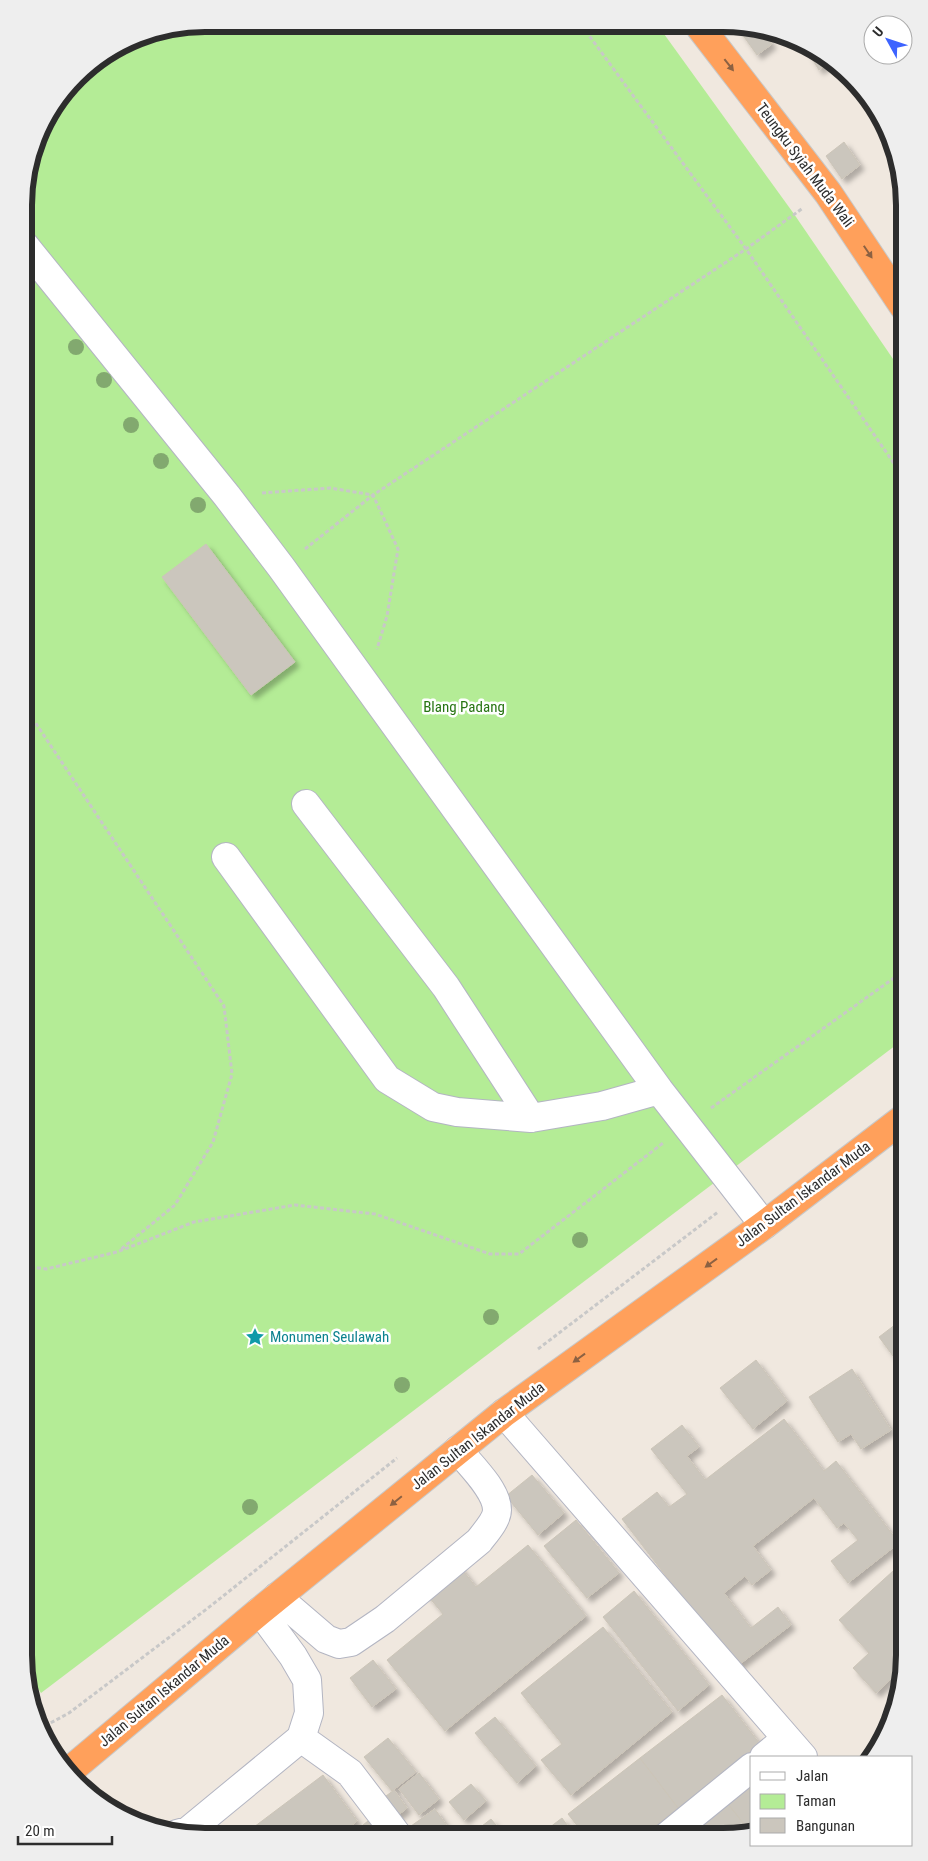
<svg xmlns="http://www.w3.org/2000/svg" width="928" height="1861" viewBox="0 0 928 1861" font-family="'Roboto Condensed',sans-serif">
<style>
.green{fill:#b4ec96}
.building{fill:#cbc6bd;stroke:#ccc5b8;filter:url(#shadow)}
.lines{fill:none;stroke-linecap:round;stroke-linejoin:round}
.minor-casing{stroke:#b3b5c2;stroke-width:30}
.highway-casing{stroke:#c8c8c8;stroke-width:30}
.path{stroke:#c8c8c8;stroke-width:3;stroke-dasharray:4 2.5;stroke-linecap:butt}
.minor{stroke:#fff;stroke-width:28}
.highway{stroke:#ffa05b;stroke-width:28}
.tree{fill:#82a96f}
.oneway{fill:#8c6142}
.labels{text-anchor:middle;stroke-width:5;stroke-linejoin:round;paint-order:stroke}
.street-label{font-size:15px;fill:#2d2d2d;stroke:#fff}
.park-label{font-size:15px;fill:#287513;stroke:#fff}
.culture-label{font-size:15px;fill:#0d838f;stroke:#fff;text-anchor:start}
.rim{fill:none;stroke:#2d2d2d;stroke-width:6}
</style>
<defs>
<filter id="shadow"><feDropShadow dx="4.5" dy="4.5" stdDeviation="2.5" flood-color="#0004"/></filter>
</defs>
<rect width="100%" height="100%" fill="#f0e8df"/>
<path class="green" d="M205 24 659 27 794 214 904 375V1039L41 1693 26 1670 24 1656 25 182 43 125 85 69 136 37Z"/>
<path class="building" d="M737 27H758L761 29 772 44 757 55Z
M807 51 830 62 819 70Z
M844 142 860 165 842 179 826 156Z
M206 544 295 662 251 695 162 577Z
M904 1318V1371L879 1337Z
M756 1360 787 1401 753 1429 720 1388Z
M852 1369 891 1430 861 1449 851 1434 838 1442 809 1397Z
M784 1419 824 1471 836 1461 899 1543 848 1583 831 1561 858 1540 844 1523 837 1528 814 1498 753 1546 771 1570 752 1585 745 1576 724 1593 751 1628 778 1607 791 1625 736 1667 622 1519 657 1492 669 1507 687 1494 651 1449 682 1425 699 1447 687 1456 705 1480Z
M532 1475 564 1513 538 1535 506 1496Z
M576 1520 619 1573 587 1598 544 1546Z
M528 1545 586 1616 445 1731 387 1660 443 1614 423 1590 457 1563 476 1587Z
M893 1571 904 1582V1668L900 1686 892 1678 876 1693 853 1668 869 1653 839 1620Z
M634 1591 709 1685 678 1711 603 1617Z
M603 1627 672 1712 571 1795 541 1760 562 1744 521 1693Z
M373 1660 396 1689 372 1707 350 1678Z
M722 1695 760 1744 678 1808 640 1758Z
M495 1717 536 1766 517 1783 475 1733Z
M388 1738 416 1772 392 1791 364 1757Z
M640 1758 678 1808 641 1837H586L568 1814Z
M419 1773 439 1799 419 1815 399 1789Z
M323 1775 357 1821 338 1836H242Z
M471 1784 486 1801 464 1820 449 1802Z
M752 1784V1833H751L728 1804Z
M394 1790 407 1808 392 1820 378 1802Z
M728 1804 751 1833 723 1837H692L690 1835Z
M435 1809 454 1836H408L404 1831Z
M562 1818 576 1837H537Z
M491 1819 506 1837H476L473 1833Z
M368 1821 379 1836H349Z"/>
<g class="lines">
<g class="minor-casing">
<path id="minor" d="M25 246 227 496 281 567 659 1090 764 1225
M306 804 446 987 531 1118 602 1106 659 1090
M226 857 387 1079 433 1107 457 1112 531 1118
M504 1413 803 1757
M277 1597 326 1639 339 1644 351 1642 385 1619 479 1541C485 1533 497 1520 497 1510 497 1490 470 1465 458 1450
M301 1738 350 1773 398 1836
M764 1757 786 1739
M177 1834 188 1831 301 1738 309 1713 307 1680 293 1656 260 1611
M666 1837 752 1767"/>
</g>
<g class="highway-casing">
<path id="highway" d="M700 27 828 193 904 307
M68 1772 260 1611 504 1413 764 1225 904 1118"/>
</g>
<path class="path" d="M582 26 746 249 904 478
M262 493 330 488 373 495 398 549 387 616 377 649
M305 549 373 495 746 249 803 208
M25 707 224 1006 232 1074 213 1142 175 1205 120 1250
M711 1108 904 971
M24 1266 46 1269 117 1252 194 1222 295 1205 375 1214 490 1254H519L663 1143
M538 1349 718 1212
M39 1726 43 1727 69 1713 208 1608 397 1458"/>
<use href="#minor" class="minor"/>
<use href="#highway" class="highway"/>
</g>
<g class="tree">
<circle cx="76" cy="347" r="8"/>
<circle cx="104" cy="380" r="8"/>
<circle cx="131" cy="425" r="8"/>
<circle cx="161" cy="461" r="8"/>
<circle cx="198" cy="505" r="8"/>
<circle cx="580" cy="1240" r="8"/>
<circle cx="491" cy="1317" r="8"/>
<circle cx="402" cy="1385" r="8"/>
<circle cx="250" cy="1507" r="8"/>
</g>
<defs><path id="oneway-solid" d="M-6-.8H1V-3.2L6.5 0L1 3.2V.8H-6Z" transform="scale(1.25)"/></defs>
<g class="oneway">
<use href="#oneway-solid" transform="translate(729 65) rotate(52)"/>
<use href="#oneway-solid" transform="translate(868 252) rotate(56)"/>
<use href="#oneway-solid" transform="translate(711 1263) rotate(144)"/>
<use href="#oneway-solid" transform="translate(579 1358) rotate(144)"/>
<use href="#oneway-solid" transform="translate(396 1501) rotate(141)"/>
</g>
<defs>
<g id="sight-bare" transform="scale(1.5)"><path d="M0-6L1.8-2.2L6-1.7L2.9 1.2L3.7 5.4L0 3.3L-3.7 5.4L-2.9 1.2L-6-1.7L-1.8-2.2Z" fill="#0f9aa8" stroke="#fff" stroke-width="2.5" paint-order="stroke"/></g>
</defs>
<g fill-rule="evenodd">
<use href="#sight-bare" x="255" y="1337"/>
</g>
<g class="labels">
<g class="street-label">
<text transform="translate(805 165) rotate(53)" y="5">Teungku Syiah Muda Wali</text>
<text transform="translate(803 1194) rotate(-37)" y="5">Jalan Sultan Iskandar Muda</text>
<text transform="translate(478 1436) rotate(-38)" y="5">Jalan Sultan Iskandar Muda</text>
<text transform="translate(164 1691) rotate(-40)" y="5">Jalan Sultan Iskandar Muda</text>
</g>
<g class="park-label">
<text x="464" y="712">Blang Padang</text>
</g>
<g class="culture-label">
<text x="270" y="1342">Monumen Seulawah</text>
</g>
</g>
<path d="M0 0H928V1861H0ZM205 32H723A173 173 0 0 1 896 205V1655A173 173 0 0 1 723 1828H205A173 173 0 0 1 32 1655V205A173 173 0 0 1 205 32Z" fill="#eee" fill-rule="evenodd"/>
<path class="rim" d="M205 32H723A173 173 0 0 1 896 205V1655A173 173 0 0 1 723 1828H205A173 173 0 0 1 32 1655V205A173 173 0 0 1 205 32Z"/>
<rect x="750" y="1756" width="162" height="90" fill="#ffffff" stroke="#ababab"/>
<rect x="760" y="1772" width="25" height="8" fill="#ffffff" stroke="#ababab"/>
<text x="796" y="1781" font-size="15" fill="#2d2d2d">Jalan</text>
<rect x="760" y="1794" width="25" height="15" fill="#b4ec96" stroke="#ababab"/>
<text x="796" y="1806" font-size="15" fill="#2d2d2d">Taman</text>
<rect x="760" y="1818" width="25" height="15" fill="#cbc6bd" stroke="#ababab"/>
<text x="796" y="1831" font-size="15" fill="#2d2d2d">Bangunan</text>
<g transform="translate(888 40) rotate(310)"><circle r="24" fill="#ffffff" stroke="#ababab"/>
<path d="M0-4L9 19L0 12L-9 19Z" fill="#3d63ff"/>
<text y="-8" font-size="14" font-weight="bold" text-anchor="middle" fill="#2d2d2d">U</text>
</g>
<path d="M18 1836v8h94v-8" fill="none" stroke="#2d2d2d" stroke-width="2.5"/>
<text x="25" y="1836" font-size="15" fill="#2d2d2d" stroke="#ffffff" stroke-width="4" paint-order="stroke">20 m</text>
</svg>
